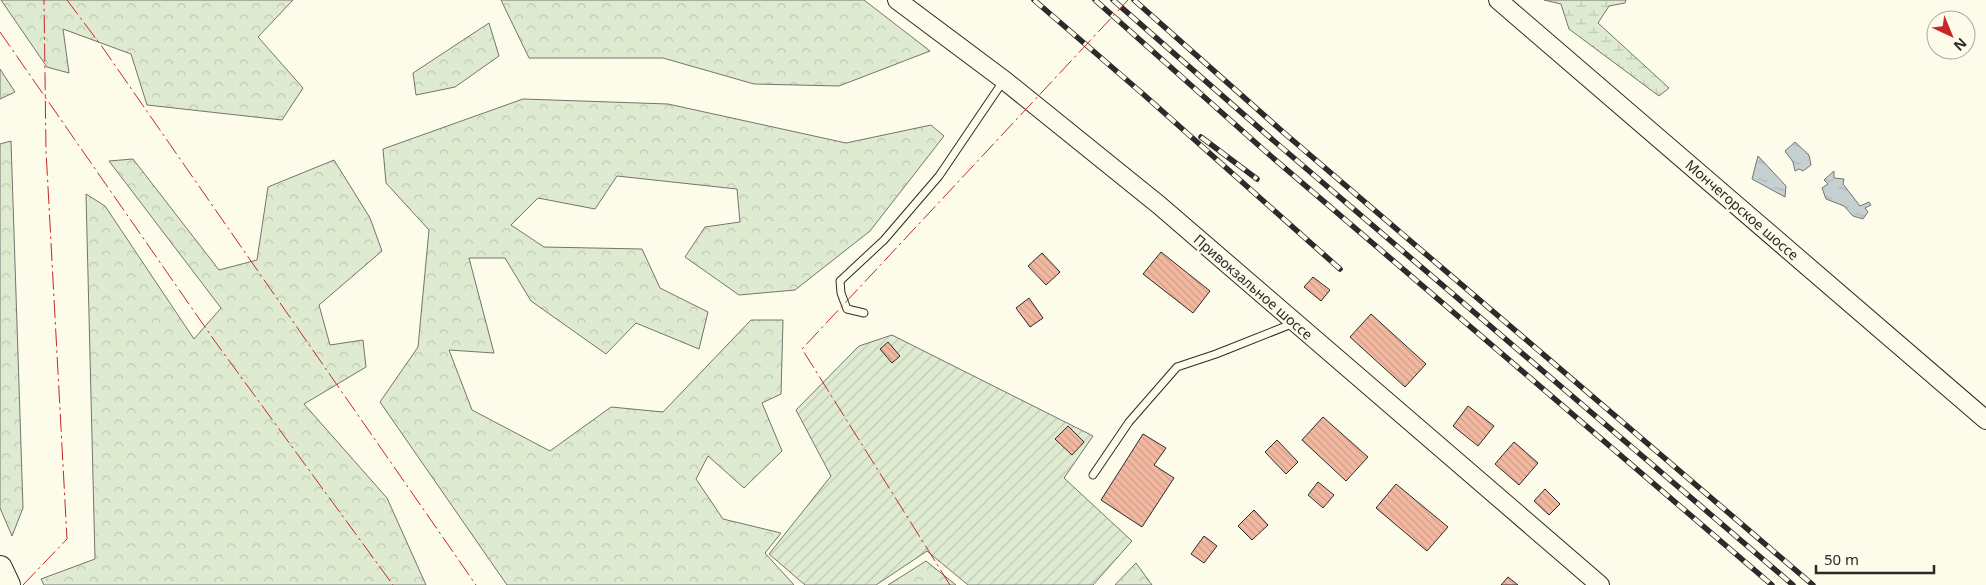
<svg xmlns="http://www.w3.org/2000/svg" width="1986" height="585" viewBox="0 0 1986 585" font-family="'Noto Sans',sans-serif">
<style>
.forest{fill:url(#forest-crowns);stroke:#74746e}
.wetland{fill:url(#wetland-marsh);stroke:#74746e}
.garden{fill:url(#garden-furrows);stroke:#74746e}
.water{fill:url(#water-ripples);stroke:#74746e}
.building{fill:url(#building-back-hatch);stroke:#2b2b2b}
.lines{fill:none;stroke-linecap:round;stroke-linejoin:round}
.service-casing{stroke:#2b2b2b;stroke-width:9}
.tertiary-casing{stroke:#2b2b2b;stroke-width:20}
.trunk-casing{stroke:#2b2b2b;stroke-width:26}
.service{stroke:#fdfbea;stroke-width:7}
.tertiary{stroke:#fdfbea;stroke-width:18}
.trunk{stroke:#fdfbea;stroke-width:24}
.rail-casing{stroke:#2b2b2b;stroke-width:5.5}
.rail{stroke:#fdfbea;stroke-width:4;stroke-dasharray:11;stroke-linecap:butt}
.power{stroke:#c62828;stroke-width:1;stroke-dasharray:18 4 2.5 4;stroke-linecap:butt}
.labels{text-anchor:middle;stroke-width:4;stroke-linejoin:round;paint-order:stroke}
.street-label{font-size:14px;fill:#2b2b2b;stroke:#fdfbea}
</style>
<defs>
<pattern id="forest-crowns" width="20" height="18" patternUnits="userSpaceOnUse" patternTransform="scale(1.25)"><rect width="20" height="18" fill="#deebd1"/><path d="M2 6a3 3 0 1 1 6 0M12 15a3 3 0 1 1 6 0" fill="none" stroke="#bfcab4"/></pattern>
<pattern id="wetland-marsh" width="20" height="14" patternUnits="userSpaceOnUse" patternTransform="scale(1.25)"><rect width="20" height="14" fill="#deebd1"/><path d="M1 5h8M5 5V1M11 12h8M15 12V8" fill="none" stroke="#bfcab4"/></pattern>
<pattern id="garden-furrows" width="10" height="10" patternUnits="userSpaceOnUse" patternTransform="scale(1.25)"><rect width="10" height="10" fill="#deebd1"/><path d="M-1 1l2-2M0 10L10 0M9 11l2-2" fill="none" stroke="#bfcab4"/></pattern>
<pattern id="water-ripples" width="26" height="14" patternUnits="userSpaceOnUse" patternTransform="scale(1.25)"><rect width="26" height="14" fill="#c7d0d0"/><path d="M2 4q2-2 4 0t4 0M15 11q2-2 4 0t4 0" fill="none" stroke="#abb3b3"/></pattern>
<pattern id="building-back-hatch" width="6" height="6" patternUnits="userSpaceOnUse" patternTransform="scale(1.25)"><rect width="6" height="6" fill="#f2b8a0"/><path d="M-1 5l2 2M0 0l6 6M5-1l2 2" fill="none" stroke="#d09e8a"/></pattern>
</defs>
<rect width="100%" height="100%" fill="#fdfbea"/>
<path class="forest" d="M1 0H293L258 37 303 88 282 120 147 105 131 54 63 29 69 73 47 67Z
M501 0H864L930 51 839 86 754 84 663 58H529Z
M489 23 499 56 455 87 416 95 413 73Z
M0 69 15 92 0 99Z
M523 99 668 104 846 143 931 125 944 136 870 231 795 290 739 295 685 257 705 227 740 222 737 189 617 176 595 209 538 198 511 225 544 247 642 249 660 288 708 312 699 349 636 323 606 354 531 301 505 258H469L494 353 449 350 472 410 550 451 611 407 663 412 751 320H783L781 394 762 403 782 451 744 488 708 456 696 479 723 519 781 533 765 553 794 585H507L380 402 418 347 429 230 386 183 383 149Z
M11 141 23 508 12 536 0 508V144Z
M133 159 219 270 257 260 268 187 334 160 370 218 382 251 319 305 330 345 363 340 366 367 304 404 387 498 426 585H44L41 579 95 559 86 194 105 206 194 339 221 308 109 161Z
M926 561 956 585H888Z
M1136 563 1152 585H1115Z"/>
<path class="wetland" d="M1544 0H1626L1625 3 1609 6 1598 23 1669 88 1659 96 1569 29 1561 4Z"/>
<path class="garden" d="M892 335 1093 436 1064 478 1132 541 1093 585H968L927 551 876 585H805L769 554 831 476 796 410 859 346Z"/>
<path class="water" d="M1795 142 1809 155 1811 165 1803 171 1799 169 1795 171 1793 162 1785 151Z
M1758 156 1786 186 1785 197 1752 179Z
M1834 171V178L1844 179 1843 184 1860 206 1869 202 1871 205 1865 208 1868 212 1863 219 1853 216 1844 206 1826 199 1822 188 1828 184 1824 180Z"/>
<path class="building" d="M1161 252 1210 291 1193 313 1143 274Z
M1042 253 1060 272 1046 285 1028 266Z
M1313 277 1330 290 1321 301 1304 287Z
M1029 298 1043 318 1030 327 1016 308Z
M1371 314 1426 364 1405 387 1350 337Z
M888 342 900 356 892 363 880 349Z
M1468 406 1494 426 1478 446 1453 426Z
M1323 417 1368 457 1346 481 1302 440Z
M1068 426 1084 442 1072 455 1055 439Z
M1143 434 1166 448 1154 465 1174 478 1142 527 1101 500Z
M1277 440 1298 462 1286 474 1265 452Z
M1514 442 1538 463 1519 485 1495 464Z
M1318 482 1334 495 1323 508 1308 495Z
M1396 484 1448 527 1427 551 1376 508Z
M1545 489 1560 504 1549 515 1534 501Z
M1254 510 1268 525 1252 540 1238 526Z
M1204 536 1217 546 1204 563 1191 554Z
M1508 577 1518 585H1501Z"/>
<g class="lines">
<g class="service-casing">
<path id="service" d="M864 313 847 309 841 293 840 281 884 240 939 176 1004 80
M1093 475 1129 422 1177 367 1216 354 1294 323"/>
</g>
<g class="tertiary-casing">
<path id="tertiary" d="M897 0 1004 80 1159 205 1600 585
M1498 0 1986 420"/>
</g>
<g class="trunk-casing">
<path id="trunk" d="M0 568 8 585"/>
</g>
<use href="#service" class="service"/>
<use href="#tertiary" class="tertiary"/>
<use href="#trunk" class="trunk"/>
<g class="rail-casing">
<path id="rail" d="M1034 0 1143 94 1340 269
M1095 0 1265 151 1772 585
M1113 0 1274 141 1793 585
M1134 0 1283 132 1813 585
M1201 137 1257 179"/>
</g>
<use href="#rail" class="rail"/>
<path class="power" d="M67 0 103 48 476 585
M0 32 214 340 393 585
M23 585 67 539 46 150 44 0
M950 585 802 349 1128 0"/>
</g>
<g class="labels">
<g class="street-label">
<text transform="translate(1742 210) rotate(41)" y="5">Мончегорское шоссе</text>
<text transform="translate(1253 287) rotate(41)" y="5">Привокзальное шоссе</text>
</g>
</g>
<g transform="translate(1951 35) rotate(136)"><circle r="24" fill="#fdfbea" stroke="#a9a89e"/>
<path d="M0-4L9 19L0 12L-9 19Z" fill="#c62828"/>
<text y="-8" font-size="14" font-weight="bold" text-anchor="middle" fill="#2b2b2b">N</text>
</g>
<path d="M1816 565v8h118v-8" fill="none" stroke="#2b2b2b" stroke-width="2.5"/>
<text x="1824" y="565" font-size="15" fill="#2b2b2b" stroke="#fdfbea" stroke-width="4" paint-order="stroke">50 m</text>
</svg>
